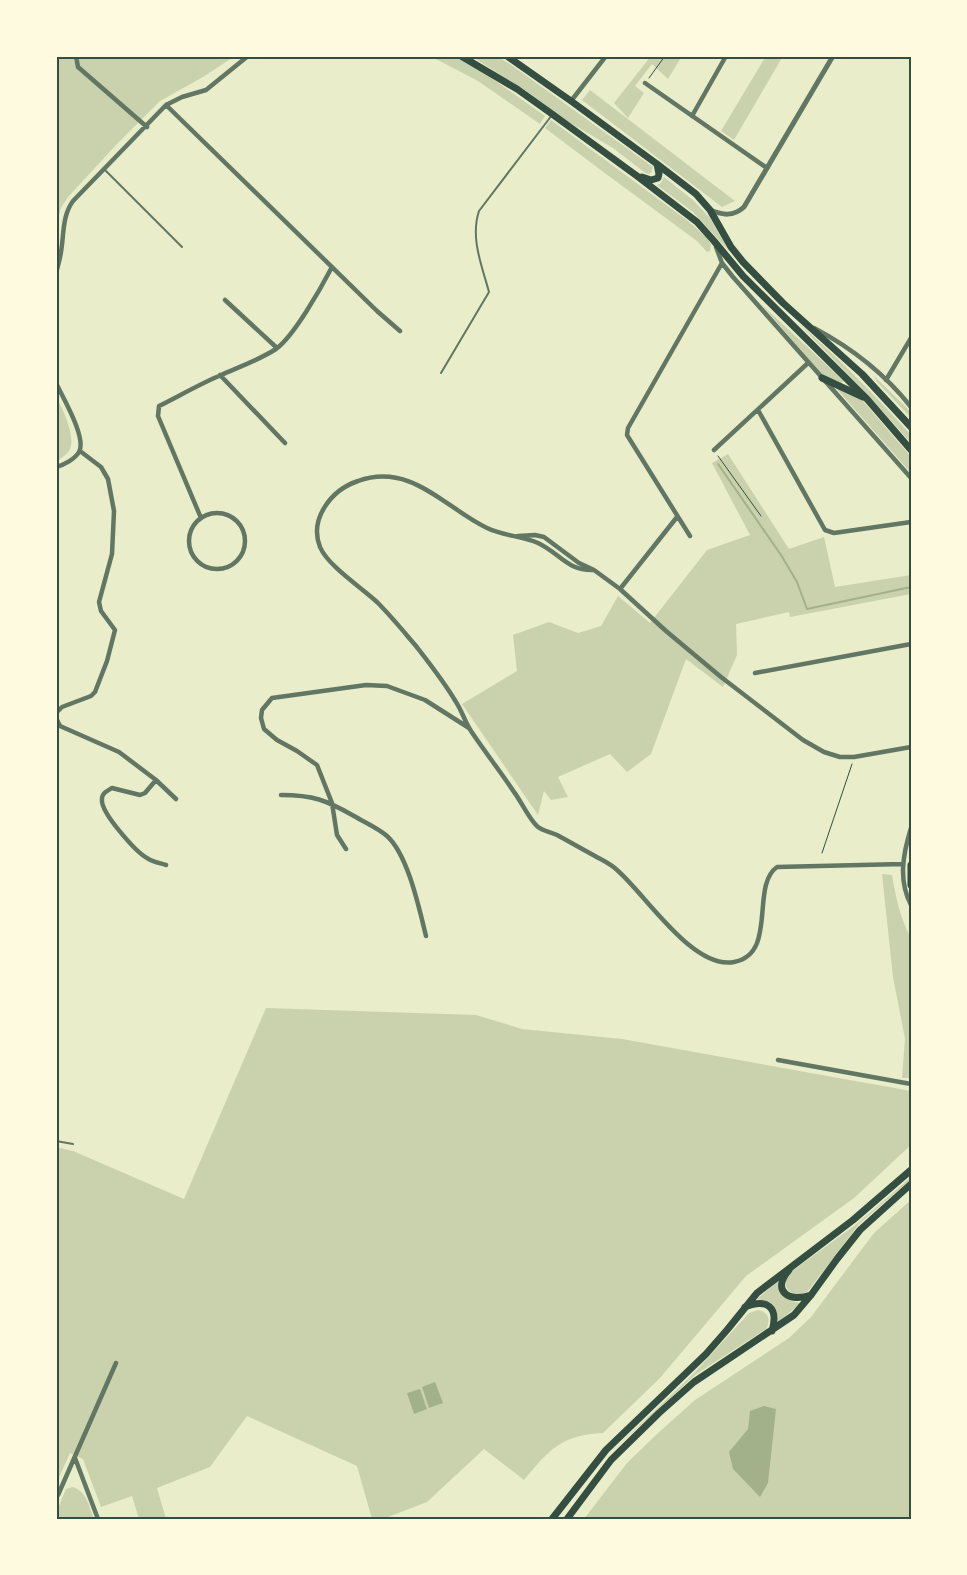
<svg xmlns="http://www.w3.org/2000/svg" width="967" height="1575" viewBox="0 0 967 1575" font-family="Montserrat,sans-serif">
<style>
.green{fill:#cad2ad}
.water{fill:#a3b18a}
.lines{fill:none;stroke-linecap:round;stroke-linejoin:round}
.stream{stroke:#a3b18a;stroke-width:2}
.path{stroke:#344e41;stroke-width:1}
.service{stroke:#617663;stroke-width:2}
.minor{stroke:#617663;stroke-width:4.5}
.tertiary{stroke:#617663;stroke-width:5}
.primary{stroke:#344e41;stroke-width:7}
.trunk{stroke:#344e41;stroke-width:7}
.neatline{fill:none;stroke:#344e41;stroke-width:2}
</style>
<rect width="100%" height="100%" fill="#e9edc9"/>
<path class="green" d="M56 56H235L203 77 160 101 117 144 68 197 61 208 56 226Z
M430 56H456L490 77 545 116 540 124 478 81Z
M471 56H496L510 64 646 162 653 167 651 173 648 174 644 172 613 148 562 118 525 90Z
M651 56H682L668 79 652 64 635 86 644 93 628 118 614 103Z
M766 56H783L734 140 721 131Z
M590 90 735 201 722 207 582 100Z
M551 120 688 221 706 237 711 244 710 251 707 252 697 241 602 171 545 128Z
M664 177 694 201 710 218 728 250 693 212 657 185 660 184Z
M762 305 844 381 840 384 824 377Z
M798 323C839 358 875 395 911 435V443L869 396Z
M874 376 908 409 911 412V418L877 382Z
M836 388 863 401 911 457V473Z
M56 397C63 409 77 439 69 451 66 455 60 459 56 462Z
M728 454 789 549 824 537 835 587 911 575V594L790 617 789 612 736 624 737 655 723 687 686 659 651 754 627 772 610 754 558 777 568 797 551 800 544 791 538 815 462 704 517 671 513 635 549 622 578 633 601 626 618 596 650 623 707 550 750 535 712 463Z
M882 874 892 875C896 898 900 918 911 938V1078H902L905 1039 893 977Z
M266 1008 476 1015 522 1029 622 1039 911 1091V1145L854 1198 746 1276 660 1378 603 1433C561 1435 549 1450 524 1480L484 1449 427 1502 383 1519H372L357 1466 247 1416 210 1467 157 1488 166 1519H139L132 1496 101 1507 83 1459 70 1453 56 1484V1147L73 1151 184 1199Z
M911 1177V1179L859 1224 808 1291C798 1297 787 1295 785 1282L791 1272 858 1223Z
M911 1200V1519H584L627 1463 657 1434 695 1400 789 1338 811 1317 874 1233Z
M779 1280C778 1294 787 1302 801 1303L778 1322C778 1308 770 1301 757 1299Z
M758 1310C769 1312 771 1320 766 1329L695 1375 609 1454 693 1374 749 1313Z
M73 1487C87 1492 89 1506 94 1519H56V1513L66 1489Z"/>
<path class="water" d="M435 1382 443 1403 429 1408 422 1387Z
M420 1389 427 1409 414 1414 407 1393Z
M764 1406 776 1409 768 1483 760 1497 733 1469 729 1452 748 1429 750 1411Z"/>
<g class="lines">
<path class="stream" d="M718 464 781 555 797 582 807 609 911 587"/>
<path class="path" d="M649 78 665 56
M718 456 761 516
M822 853 852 764"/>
<path class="service" d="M105 170 182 247
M441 373 489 292C482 266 470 238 479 211L552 115
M56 1141 73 1144"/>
<path class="minor" d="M76 56 78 67 147 127
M645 83 767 168
M571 101 606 56
M166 105 377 311 400 331
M692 116 726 56
M716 247 722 263 733 277 911 478
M56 273C58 266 60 259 61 252 64 235 62 216 73 201L166 105 182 97 206 90 248 56
M225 300 277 348
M814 328C850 347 885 374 911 407
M220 375 285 443
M886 380 911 338
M56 383C63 398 87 438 79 452 75 459 64 465 56 467
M758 410 825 530 834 533 911 522
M714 450 808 363
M80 451 101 467 108 479 114 511 112 554 99 602 101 611 115 630 107 661 95 692 91 696 62 707 57 712 56 718 60 726 119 752 156 780 176 799
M189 541a28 28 0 1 1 56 0a28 28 0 1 1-56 0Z
M201 518 158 416 159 406C179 396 200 384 221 375 239 367 259 360 276 349 294 336 321 288 332 267
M518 536 535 535 544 537 579 563 594 570 620 589 666 631 721 677 803 740 824 752 840 757H854L911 747
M690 536 627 435 628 428 722 263
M594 570C567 571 561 554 538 543 522 536 504 536 487 528 445 508 411 462 358 481 331 490 309 519 320 547 328 566 362 588 377 602 391 616 404 632 416 646 430 664 445 683 456 702 462 711 465 722 471 731 485 752 500 771 514 792 521 801 530 821 538 827 543 831 551 832 557 835 570 842 582 849 595 856 602 860 611 864 617 870 646 895 693 970 734 962 778 954 750 886 777 867L903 864
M620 589 677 517
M755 673 911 644
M156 780 145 793 140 795 112 788C107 791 102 793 102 799 100 812 136 852 147 858 152 862 160 863 166 865
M281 795C313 795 326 800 354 816 364 822 378 828 387 836 408 855 419 908 426 936
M911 828C903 854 898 880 911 905
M346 849 337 835 332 803 317 765 297 751 277 740 264 729 261 718 262 710 272 698 366 685 387 686 425 700 469 728
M778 1060 911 1084
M75 1458 98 1519
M58 1495 116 1363"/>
<path class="tertiary" d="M710 210C723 215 733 217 744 207L833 56"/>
<path class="primary" d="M911 865V885
M789 1270C771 1291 789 1303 811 1295
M745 1307C767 1298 779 1307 772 1331
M552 1519 606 1450 706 1354 727 1330 757 1293 853 1220 911 1170
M567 1519 611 1460 659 1413 694 1382 794 1315 811 1295 837 1259 860 1230 911 1184"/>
<path class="trunk" d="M461 56 517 89 552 114 637 176 697 222 714 241 743 276 867 399 911 450
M507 56 571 101 657 164 696 194 710 210 731 247 743 262 783 303 862 374 911 427
M642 177 651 180 658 178 659 174 657 164
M822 378 863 397"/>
</g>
<rect width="967" height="1575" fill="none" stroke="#fefae0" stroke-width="115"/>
<rect x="58" y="58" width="852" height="1460" class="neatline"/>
</svg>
